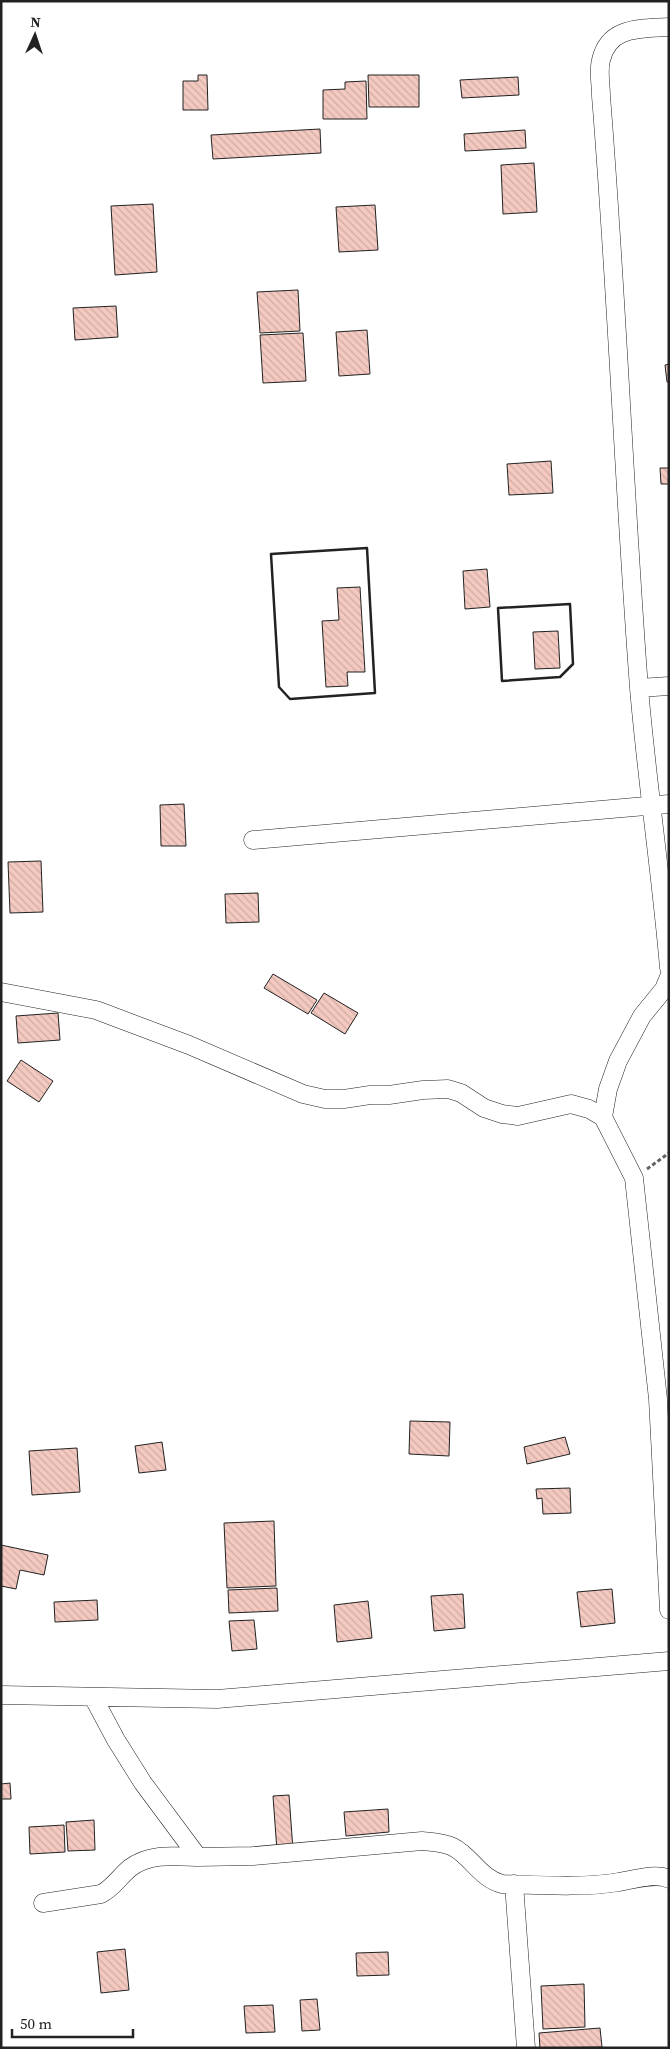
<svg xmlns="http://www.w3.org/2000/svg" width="670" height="2049" viewBox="0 0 670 2049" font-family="'Source Serif 4',serif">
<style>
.building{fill:url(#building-back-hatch);stroke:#222}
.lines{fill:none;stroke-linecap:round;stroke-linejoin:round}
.minor-casing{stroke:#222;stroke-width:19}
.path{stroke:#646464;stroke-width:3;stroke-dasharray:4 2.5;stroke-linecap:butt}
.minor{stroke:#fff;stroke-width:18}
.wall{stroke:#222;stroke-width:2.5}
</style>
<defs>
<pattern id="building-back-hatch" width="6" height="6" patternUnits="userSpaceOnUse" patternTransform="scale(1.25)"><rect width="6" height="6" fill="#f3c9c0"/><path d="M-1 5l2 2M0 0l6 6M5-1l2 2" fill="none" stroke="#d0aca5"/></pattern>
</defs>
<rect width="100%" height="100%" fill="#fff"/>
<path class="building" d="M198 75H207L208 110H183V81H198Z
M368 75H419V107H369Z
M518 77 519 95 462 98 460 80Z
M366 81 367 119H323V90L345 89V82Z
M320 129 321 153 213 159 211 135Z
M525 130 526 148 465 151 464 134Z
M534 163 537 212 503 214 501 165Z
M153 204 157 272 115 275 111 206Z
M375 205 378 250 339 252 336 207Z
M298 290 300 331 260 333 257 292Z
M116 306 118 337 75 340 73 308Z
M367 330 370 374 339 376 336 332Z
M303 333 306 381 263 383 260 335Z
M669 364V382H667L665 365Z
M551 461 553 493 509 495 507 464Z
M660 468H669V484H661Z
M487 569 490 607 465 609 463 571Z
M360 587 365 672H347L348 686 326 687 322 621 339 620 337 588Z
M558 631 560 668 535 669 533 632Z
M184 804 186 846H161L160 805Z
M41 861 43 912 10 913 8 862Z
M258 893 259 922 226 923 225 894Z
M273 974 317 1000 308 1014 264 988Z
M324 993 358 1013 345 1034 311 1013Z
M58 1013 60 1040 18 1043 16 1016Z
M21 1060 53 1081 39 1102 7 1081Z
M410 1421 450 1422 449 1456 409 1454Z
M565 1437 570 1454 527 1464 524 1447Z
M162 1442 166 1470 139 1473 135 1446Z
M77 1448 80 1492 32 1495 29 1451Z
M570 1488 571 1513 543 1514 542 1498 537 1499 536 1489Z
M274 1521 276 1586 227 1588 224 1523Z
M1 1545 48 1555 44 1575 20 1570 16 1589 1 1586Z
M277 1588 278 1611 229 1613 228 1590Z
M612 1589 615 1623 581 1627 577 1592Z
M463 1594 465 1628 434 1631 431 1596Z
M97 1600 98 1620 55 1622 54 1602Z
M368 1601 372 1638 337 1642 334 1605Z
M254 1620 257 1649 232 1651 229 1621Z
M10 1783 11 1799H1V1784Z
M289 1795 293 1850 277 1851 273 1796Z
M388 1809 389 1832 346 1836 344 1812Z
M94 1820 95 1850 68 1851 66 1822Z
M64 1825 65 1852 30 1854 29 1827Z
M125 1949 129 1990 101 1993 97 1952Z
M388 1952 389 1975 357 1976 356 1953Z
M584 1984 585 2027 543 2029 541 1986Z
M317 1999 320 2030 302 2031 300 2000Z
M273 2005 275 2032 246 2033 244 2006Z
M600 2028 602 2047 540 2048 539 2033Z"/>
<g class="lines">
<g class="minor-casing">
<path id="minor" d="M669 27C640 29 609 26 601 60 598 71 601 85 601 96 617 293 624 491 639 688 647 782 661 874 669 968
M639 688 669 686
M253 840 669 804
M1 992 96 1010 189 1045 303 1094 325 1099H344L370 1095H389L423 1090 448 1089 461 1093 484 1108 502 1114 518 1116 571 1104 589 1109 603 1117 634 1178 658 1399 669 1610
M603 1117 608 1089 618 1061 642 1016 664 989 669 977
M1 1695 217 1699 669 1661
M93 1697 116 1740 143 1783 198 1857 253 1856 422 1841C432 1842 443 1842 453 1847 471 1856 481 1879 502 1884 539 1885 583 1888 619 1882 633 1880 656 1872 669 1879
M514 1884 526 2048
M43 1903 101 1894C113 1888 120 1876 130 1868 149 1853 175 1856 198 1857"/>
</g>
<path class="path" d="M647 1169 669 1153"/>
<use href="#minor" class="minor"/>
<path class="wall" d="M367 548 375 693 290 699 279 687 271 554Z
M570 604 573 664 560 677 502 681 498 608Z"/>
</g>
<rect width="670" height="2049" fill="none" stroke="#222222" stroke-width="5"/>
<g transform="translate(35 35) rotate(3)" stroke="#ffffff" stroke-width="4" paint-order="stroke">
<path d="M0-4L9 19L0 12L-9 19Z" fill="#222222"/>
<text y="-8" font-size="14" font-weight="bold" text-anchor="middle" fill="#222222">N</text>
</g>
<path d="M12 2029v8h121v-8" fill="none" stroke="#222222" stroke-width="2.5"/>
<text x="20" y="2029" font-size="15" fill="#222222" stroke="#ffffff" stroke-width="4" paint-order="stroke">50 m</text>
</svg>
